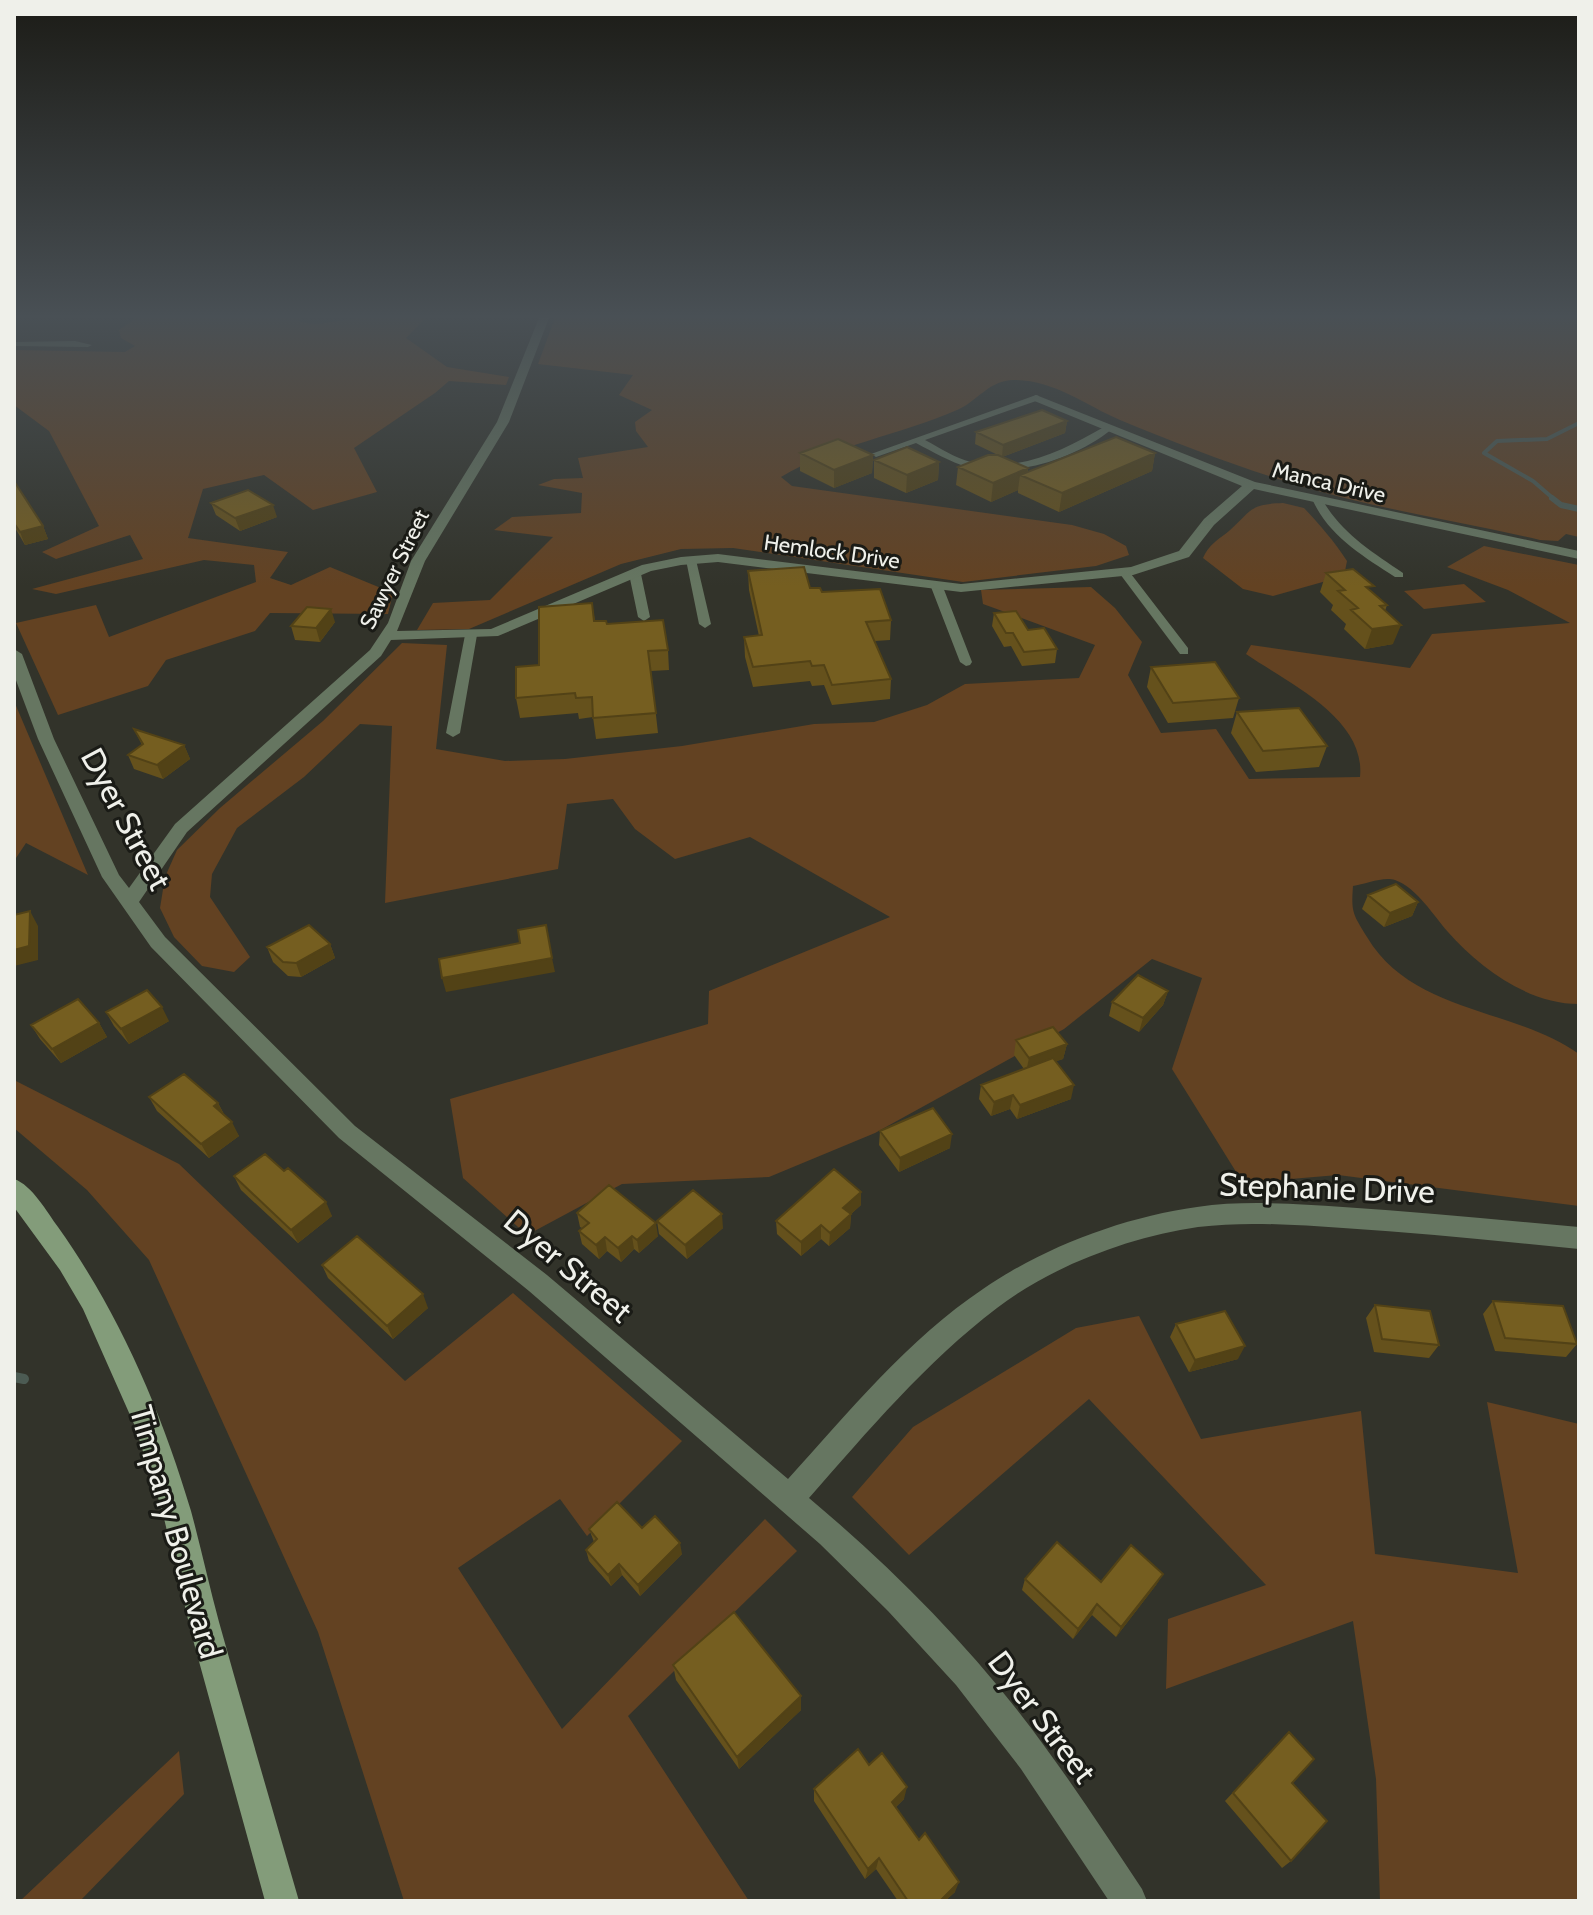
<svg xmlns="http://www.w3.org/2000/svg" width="1593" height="1915" viewBox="0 0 1593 1915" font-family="Cabin,sans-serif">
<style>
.green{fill:#634222}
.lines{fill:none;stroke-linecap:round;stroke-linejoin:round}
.stream-far2{stroke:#4c5b53;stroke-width:4}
.stream-far1{stroke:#4c5b53;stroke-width:6}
.stream{stroke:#4c5b53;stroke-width:10}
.service{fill:#667661;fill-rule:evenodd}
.minor{fill:#667661;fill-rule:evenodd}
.secondary{fill:#839c7a;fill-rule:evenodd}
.wall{fill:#65511c}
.shaded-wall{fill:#524216}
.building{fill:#755e20;stroke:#524216;stroke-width:2}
.labels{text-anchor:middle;stroke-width:6;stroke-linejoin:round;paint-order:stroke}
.far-street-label{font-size:22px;fill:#eff0ea;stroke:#1a1b16}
.near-street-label{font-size:32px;fill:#eff0ea;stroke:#1a1b16}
</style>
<rect width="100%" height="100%" fill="#32332a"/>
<path class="green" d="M136 318H301L298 321C320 328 339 319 361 318 383 317 405 318 426 318L406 338 447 367 509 377 506 385 449 381 435 393 354 448 377 492 313 510 264 475 203 489 188 538 288 552 270 578 291 585 330 567 393 593 388 614 270 613 255 631 166 660 148 686 58 715 16 623 96 605 109 637 256 582 254 565 204 560 56 594 32 589 143 559 130 535 56 559 42 552 99 526 49 431 14 405V350L125 352 135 346 121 338 119 330Z
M555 318H1579V537L1566 534 1558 541 1540 540C1459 521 1376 509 1297 485 1238 467 1178 444 1120 420 1085 405 1054 380 1014 380 989 380 978 401 957 410 900 435 834 445 781 477L792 486 1072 525 1104 534 1126 546 1129 555 1096 566 963 582 733 548 681 549 621 564 469 629 417 630 433 603 490 600 553 537 494 530 512 517 581 513 582 493 538 485 554 479 583 478 578 458 648 447 636 431 635 422 652 410 619 395 633 375 538 364Z
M1283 503 1304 508C1319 524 1335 542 1347 561L1344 576 1273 596 1243 589 1203 558C1209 544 1218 540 1229 531 1252 511 1248 504 1283 503Z
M1484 546 1579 565V1004C1528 1004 1480 968 1448 932 1433 915 1417 888 1395 880 1384 876 1365 884 1353 886 1351 913 1353 914 1367 937 1413 1014 1513 1007 1579 1054V1206L1338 1175 1243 1183 1172 1069 1202 978 1152 959 1064 1029 875 1133 769 1177 622 1184 527 1235 463 1178 450 1099 708 1024 709 991 890 917 750 837 675 859 635 829 613 799 567 804 558 869 385 903 392 726 360 724 304 777 237 828 212 874 210 897 250 957 234 972 202 966 174 937 160 908 165 877 177 850 220 808 323 721 402 643 447 645 436 749 505 761 565 759 682 746 814 724 874 722 927 705 965 684 1079 678 1095 645 983 604 981 590 1091 587 1115 608 1142 642 1128 675 1161 733 1216 729 1249 779 1360 777C1366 718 1288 683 1246 654L1251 645 1410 668 1432 634 1570 623 1508 590 1447 567Z
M1464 584 1486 602 1424 609 1404 591Z
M14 701 88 875 26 843 14 861Z
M14 1080 179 1164 405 1381 513 1293 682 1441 587 1536 560 1499 458 1568 562 1729 765 1519 797 1551 628 1716 749 1901H404L318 1632 149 1260 87 1190 14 1128Z
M1139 1316 1201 1439 1361 1411 1375 1554 1518 1573 1487 1402 1579 1424V1901H1380L1376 1779 1353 1621 1166 1689 1168 1619 1266 1585 1089 1399 909 1555 852 1497 913 1427 1076 1328Z
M179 1751 184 1794 80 1901H20Z"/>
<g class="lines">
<path class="stream-far2" d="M1459 318H1490
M1555 500 1533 481 1484 453 1497 441 1547 439 1579 423"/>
<path class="stream-far1" d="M1552 498 1561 505 1579 509"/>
<path class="stream" d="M14 1377 24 1379"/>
<path class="service" d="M75 341 92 345 88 347 14 346V342Z
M1036 395 1039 396V400L925 440C940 448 955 458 971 462 1019 473 1064 450 1104 427L1112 429C1075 459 1015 478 968 467 950 462 933 452 916 443L876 457 871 454Z
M1314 499H1322C1341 533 1371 551 1403 573V577H1395C1363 556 1330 537 1313 501Z
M691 557 696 560 711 624 705 628 699 624 686 560Z
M1120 570H1128L1188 648V654H1180L1120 574Z
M635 571 641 574 650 617 644 621 638 617 629 574Z
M937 584 943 587 972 662 970 665 966 666 960 662 931 587Z
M471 631 477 635 460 733 453 737 446 733 465 635Z"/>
<path class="minor" d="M539 318H549L509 422 425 561 397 631 491 629 642 565 681 557 718 554 961 584 1131 567 1179 551 1204 519 1242 486 1032 400 1030 398 1036 395 1255 482 1579 551V559L1254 489 1214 525 1189 557 1133 575 961 592 718 562 681 565 651 571 498 636 391 640 381 656 187 832 139 902 165 937 355 1126 547 1275 788 1479C848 1413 908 1339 983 1289 1044 1247 1124 1217 1197 1207 1245 1200 1295 1204 1343 1207 1422 1212 1500 1220 1579 1227V1249C1500 1241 1422 1233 1343 1228 1295 1225 1246 1221 1198 1227 1129 1237 1052 1266 997 1308 926 1362 868 1431 809 1498 896 1571 978 1654 1045 1747 1079 1793 1110 1841 1142 1889L1147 1901H1109L1021 1769 956 1685 888 1611 820 1544 529 1291 339 1138 151 947 102 877 38 739 14 675V649L22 654 54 739 119 875 129 888 175 824 370 650 388 623 411 561 497 422Z"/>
<path class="secondary" d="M14 1179C32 1185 47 1212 58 1227 119 1313 161 1410 191 1511 201 1548 209 1585 219 1622 245 1715 272 1808 299 1901H265L192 1636 162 1510 134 1424 83 1309 60 1270 14 1207Z"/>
</g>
<path class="wall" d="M1067 421 1065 433 1002 457 1028 468V472L1155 453 1152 471 1059 512 1018 493V490L991 502 956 485 958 467 998 455 975 444 976 432Z
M800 453 873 455 872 473 834 488 800 471Z
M874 460 939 462 938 480 906 493 874 478Z
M14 481 43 526 48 539 25 545 14 526Z
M211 503 277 517 240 531 216 515Z
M748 571 822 592 891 620 890 640 875 641 891 679 890 699 832 705 824 685 812 686 810 681 753 687 745 657 744 637 759 636 749 590Z
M1326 573 1372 592 1387 605 1385 611 1393 644 1365 649 1344 629 1346 624 1331 610 1333 605 1320 592Z
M592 603 595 621 607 624 668 650 669 670 651 671 658 733 596 739 593 717 579 719 578 713 520 718 516 698 539 665Z
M994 613 1028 630 1057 649 1055 663 1022 666 1011 646 1004 647 992 626Z
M335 622 320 642 295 640 291 626Z
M1151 667 1239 698 1233 718 1168 723 1147 687Z
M1237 712 1327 746 1319 767 1256 772 1231 733Z
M134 729 184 745 190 759 163 779 134 769 128 755 142 745Z
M1368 895 1418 902 1412 916 1384 927 1362 909Z
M330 944 335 958 301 977 288 976 273 962 267 947Z
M1168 991 1163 1005 1139 1032 1109 1016 1112 1002Z
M106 1012 169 1021 129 1044 114 1026Z
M99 1023 107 1037 61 1063 40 1039 31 1025Z
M1016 1040 1067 1044 1063 1059 1056 1061 1071 1099 1017 1119 1010 1109 991 1116 979 1099 981 1085 1024 1069 1014 1055Z
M149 1097 218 1103 224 1114 239 1136 209 1158 157 1111Z
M880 1131 950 1148 899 1172 879 1145Z
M284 1171 332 1216 298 1243 241 1190 234 1176Z
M861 1205 851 1214 850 1228 829 1246 821 1239 801 1256 777 1234 776 1221Z
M577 1213 658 1236 639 1253 634 1249 621 1262 607 1251 599 1259 582 1244 579 1231 582 1228 580 1227Z
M657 1221 723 1228 687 1259 659 1234Z
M322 1265 428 1308 393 1339 328 1278Z
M1493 1301 1577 1344 1566 1357 1495 1351 1483 1314Z
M1375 1305 1439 1345 1429 1358 1374 1352 1366 1318Z
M1176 1324 1238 1359 1189 1372 1170 1337Z
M642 1528 682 1554 640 1596 622 1575 611 1586 589 1561 586 1550 594 1542 589 1529Z
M1163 1574 1156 1585 1116 1637 1092 1615 1073 1639 1022 1590 1025 1579 1101 1582Z
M673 1665 801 1710 739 1769 676 1680Z
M1289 1732 1292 1783 1291 1861 1282 1868 1225 1801Z
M869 1765 904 1799 896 1807 955 1892 945 1901H898L876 1869 865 1879 814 1801V1789Z"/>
<path class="shaded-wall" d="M1067 421 1065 433 1002 457 1003 445Z
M1155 453 1152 471 1059 512 1062 493Z
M873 455 872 473 834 488V470Z
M939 462 938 480 906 493 907 475Z
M1028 468 1027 478 1020 475 1018 490 991 502 993 483Z
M273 505 277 517 240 531 235 518Z
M43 526 48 539 25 545 20 532Z
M331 609 335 622 320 642 316 628Z
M1401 625 1393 644 1365 649 1372 629Z
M184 745 190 759 163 779 157 765Z
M1418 902 1412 916 1384 927 1390 913Z
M30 911 38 926V960L14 966V950Z
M330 944 335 958 301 977 296 963Z
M552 958 555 972 446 992 442 978Z
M1168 991 1163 1005 1139 1032 1143 1018Z
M162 1007 169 1021 129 1044 121 1029Z
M99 1023 107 1037 61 1063 52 1049Z
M1067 1044 1063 1059 1026 1072 1029 1058Z
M1074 1085 1071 1099 1017 1119 1020 1105Z
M1013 1095 1010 1109 991 1116 994 1102Z
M218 1103 225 1117 214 1106Z
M232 1122 239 1136 209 1158 201 1144Z
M952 1134 950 1148 899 1172 900 1158Z
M861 1192V1205L842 1222 843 1208Z
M326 1202 332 1216 298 1243 291 1230Z
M722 1214 723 1228 687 1259 685 1245Z
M851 1214 850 1228 829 1246 830 1233Z
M656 1223 658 1236 639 1253 637 1240Z
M821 1225V1239L801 1256V1242Z
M632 1236 634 1249 621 1262 618 1248Z
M605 1237 607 1251 599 1259 596 1245Z
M423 1294 428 1308 393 1339 387 1326Z
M1245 1346 1238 1359 1189 1372 1195 1360Z
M680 1543 682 1554 640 1596 638 1585Z
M619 1564 622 1575 611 1586 608 1575Z
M1163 1574 1156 1585 1116 1637 1121 1627Z
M1097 1604 1092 1615 1073 1639 1078 1629Z
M801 1696V1710L739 1769 737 1757Z
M907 1787 904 1799 889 1813 892 1802Z
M879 1858 876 1869 865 1879 868 1869Z
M959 1882 955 1892 945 1901H940Z"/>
<path class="building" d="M1042 410 1067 421 1003 445 976 432Z
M1116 437 1155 453 1062 493 1020 475Z
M838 439 873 455 834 470 800 453Z
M907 447 939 462 907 475 874 460Z
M988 455H998L1028 468 993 483 958 467Z
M14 481 43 526 20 532 14 523Z
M248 490 273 505 235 518 211 503Z
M804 567 810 588H820L822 592 880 589 891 620 866 622 891 679 832 685 824 665 812 666 810 661 753 667 744 637 762 635 748 571Z
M1353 569 1374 586 1366 587 1387 605 1380 606 1401 625 1372 629 1351 610 1358 608 1338 591 1345 590 1326 573Z
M592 603 594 621H606L607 624 663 620 668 650 648 651 656 713 593 718 592 697 576 698 575 693 516 698V667L539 665V607Z
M307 607 331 609 316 628 291 626Z
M1016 611 1028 630 1044 628 1057 649 1024 652 1013 633H1006L994 613Z
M1215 662 1239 698 1173 703 1151 667Z
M1299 708 1327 746 1263 751 1237 712Z
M134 729 184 745 157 765 128 755 143 744Z
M1396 884 1418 902 1390 913 1368 895Z
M30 911 29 946 14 950V915Z
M309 925 330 944 296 963 283 962 267 947Z
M546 925 552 958 442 978 439 959 520 943 518 930Z
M1138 975 1168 991 1143 1018 1112 1002Z
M147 990 162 1007 121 1029 106 1012Z
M78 999 99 1023 52 1049 31 1025Z
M1053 1027 1067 1044 1029 1058 1016 1040Z
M1053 1058 1074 1085 1020 1105 1013 1095 994 1102 981 1085Z
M184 1074 218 1103 214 1106 232 1122 201 1144 149 1097Z
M933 1108 952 1134 900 1158 880 1131Z
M265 1154 284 1171 288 1168 326 1202 291 1230 234 1176Z
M834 1169 861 1192 843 1208 851 1214 830 1233 821 1225 801 1242 776 1221Z
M609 1185 656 1223 637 1240 632 1236 618 1248 605 1237 596 1245 579 1231 589 1223 577 1213Z
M693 1190 722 1214 685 1245 657 1221Z
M357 1236 423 1294 387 1326 322 1265Z
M1493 1301 1563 1306 1577 1344 1505 1338Z
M1375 1305 1430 1311 1439 1345 1382 1339Z
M1225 1311 1245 1346 1195 1360 1176 1324Z
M617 1502 642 1528 655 1516 680 1543 638 1585 619 1564 608 1575 586 1550 597 1539 589 1529Z
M1057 1542 1101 1582 1131 1545 1163 1574 1121 1627 1097 1604 1078 1629 1025 1579Z
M734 1612 801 1696 737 1757 673 1665Z
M1289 1732 1314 1759 1292 1783 1327 1821 1291 1861 1233 1793Z
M858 1749 869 1765 882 1753 907 1787 892 1802 919 1840 925 1833 959 1882 940 1901H908L879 1858 868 1869 814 1789Z"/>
<linearGradient id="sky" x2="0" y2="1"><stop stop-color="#1c1c17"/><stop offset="0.54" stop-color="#495055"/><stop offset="1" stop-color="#495055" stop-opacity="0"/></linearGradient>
<rect width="1593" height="586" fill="url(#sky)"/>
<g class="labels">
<g class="far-street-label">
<text transform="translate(1329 482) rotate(13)" y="8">Manca Drive</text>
<text transform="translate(832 551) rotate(8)" y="8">Hemlock Drive</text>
<text transform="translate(394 569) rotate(-64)" y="8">Sawyer Street</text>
</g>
<g class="near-street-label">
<text transform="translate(126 819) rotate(62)" y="11">Dyer Street</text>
<text transform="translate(1327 1188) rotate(2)" y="11">Stephanie Drive</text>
<text transform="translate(568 1266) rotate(40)" y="11">Dyer Street</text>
<text transform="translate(176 1532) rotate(74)" y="11">Timpany Boulevard</text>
<text transform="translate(1042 1717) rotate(53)" y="11">Dyer Street</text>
</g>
</g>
<rect width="1593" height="1915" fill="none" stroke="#eff0ea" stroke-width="32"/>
</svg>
